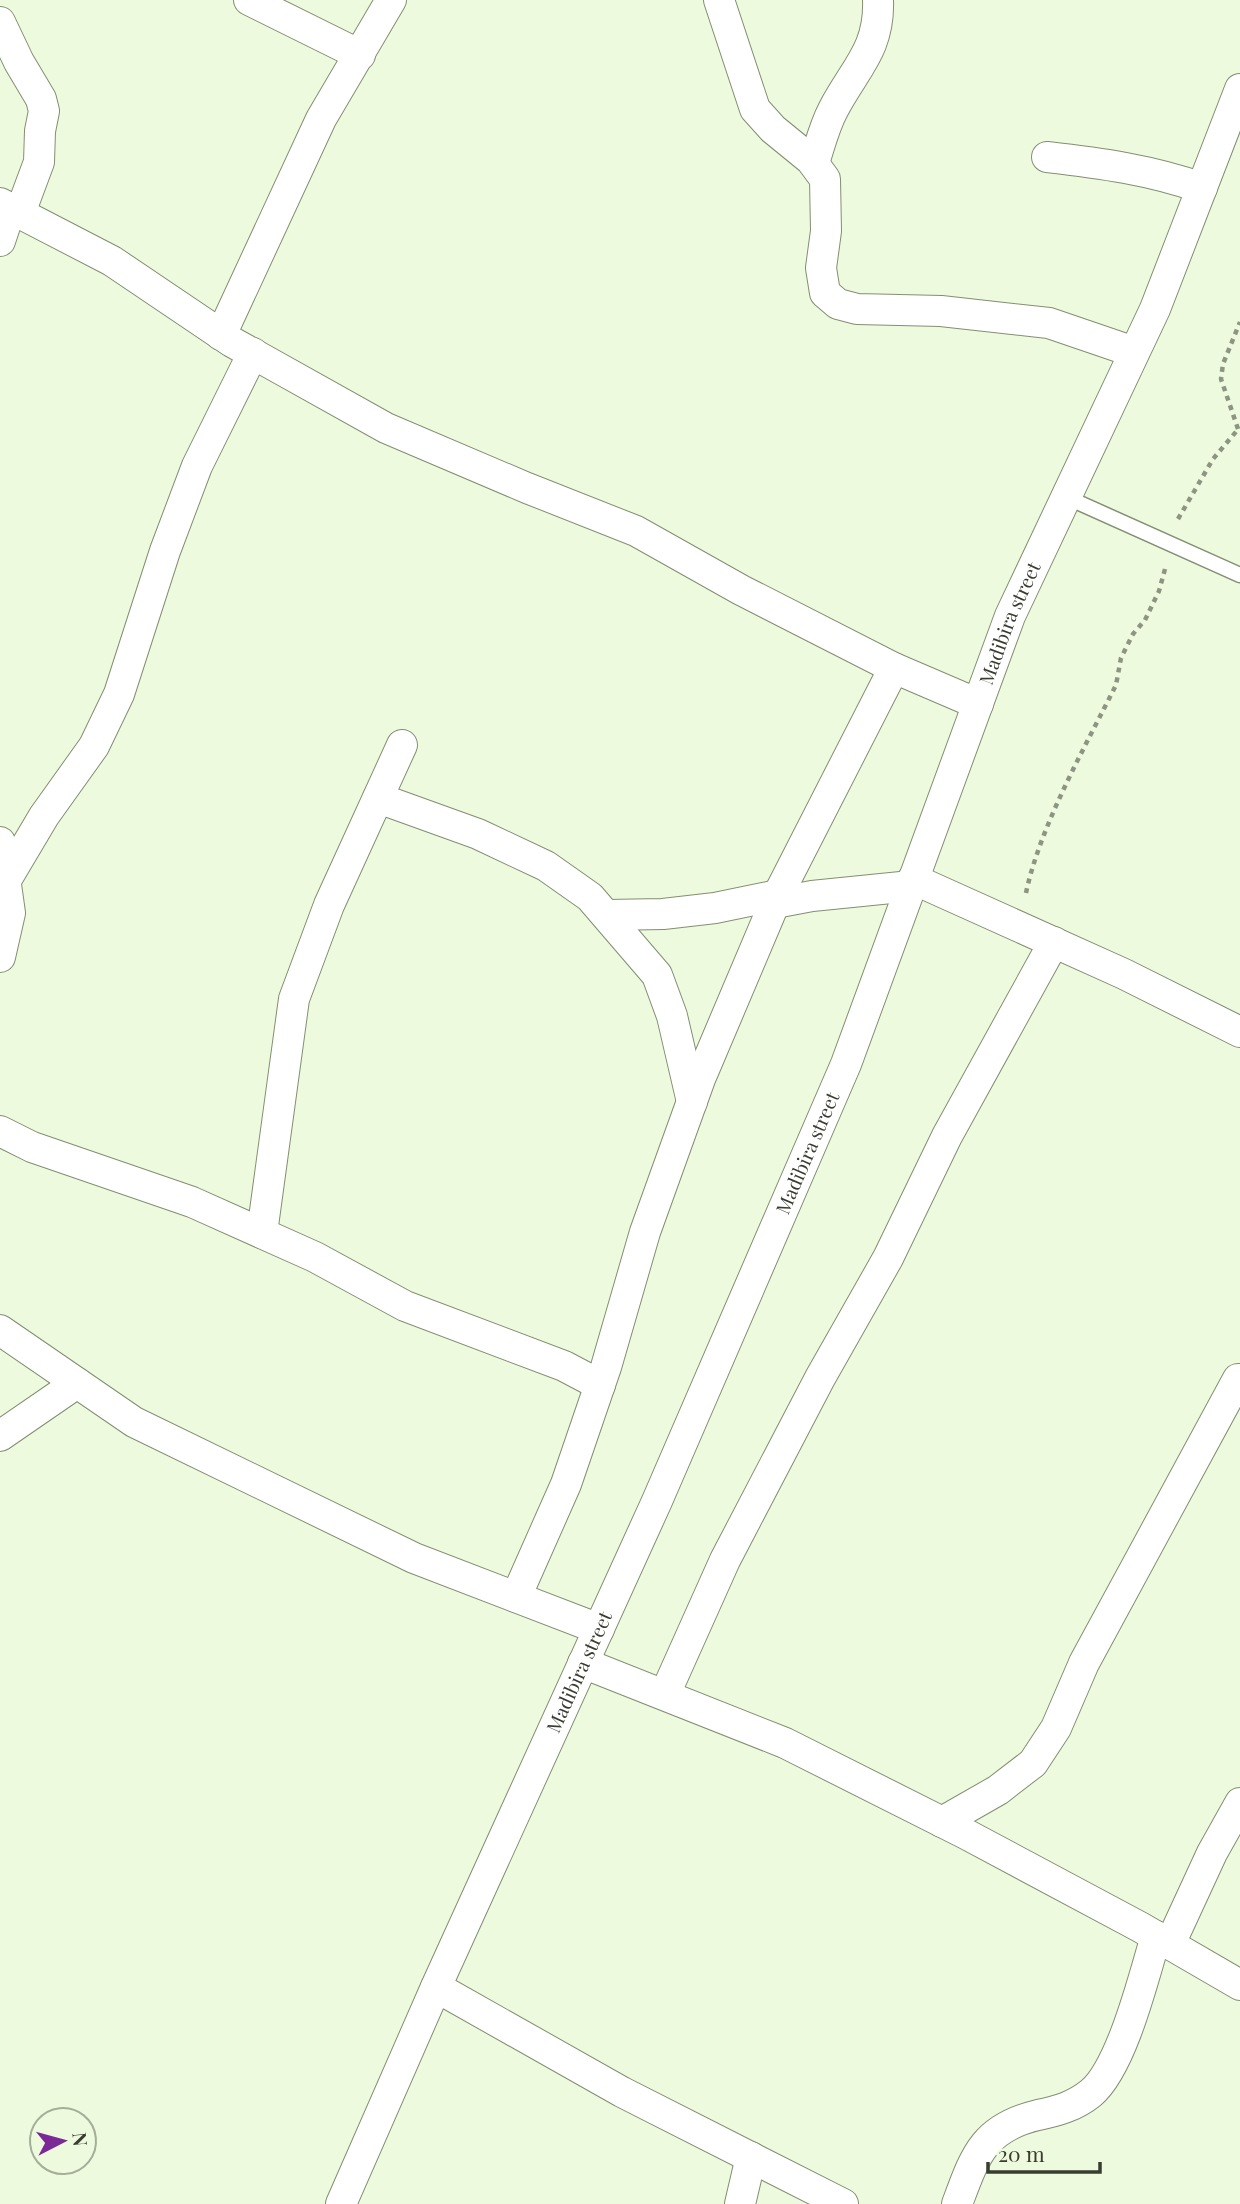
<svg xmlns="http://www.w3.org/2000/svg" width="1240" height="2204" viewBox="0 0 1240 2204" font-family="'Playfair Display',serif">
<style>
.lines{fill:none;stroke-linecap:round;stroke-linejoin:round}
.service-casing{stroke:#838e73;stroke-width:17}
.minor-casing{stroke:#838e73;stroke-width:32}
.path{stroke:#8d9481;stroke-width:4.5;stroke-dasharray:5 5;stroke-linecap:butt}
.service{stroke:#fff;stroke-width:14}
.minor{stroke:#fff;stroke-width:30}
.labels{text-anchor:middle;stroke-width:7;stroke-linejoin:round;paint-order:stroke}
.street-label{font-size:19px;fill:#383c31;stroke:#eefadd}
</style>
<rect width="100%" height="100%" fill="#eefadd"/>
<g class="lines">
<g class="service-casing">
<path id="service" d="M1066 497 1240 575"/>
</g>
<g class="minor-casing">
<g id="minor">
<path d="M249 0 360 55"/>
<path d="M719 0 755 109 773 129 811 160 825 179 826 231 821 268 825 293 838 304 857 309 941 311 1049 323 1134 352"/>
<path d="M0 22 19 62 41 99 44 111 40 131 39 162 20 213"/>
<path d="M1047 157C1100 163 1151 170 1202 188"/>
<path d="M814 163C820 145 824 127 833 110 854 69 880 50 878 0"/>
<path d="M0 203 112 261 232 342 386 428 527 488 636 531 741 590 894 668 978 704"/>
<path d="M0 241 11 208"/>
<path d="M221 335 321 119 391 0"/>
<path d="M378 798 478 834 546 866 590 897 657 975 672 1016 692 1102"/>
<path d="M0 842 10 913 0 957"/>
<path d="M913 879 1124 974 1240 1032"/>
<path d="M6 880 44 816 94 746 119 694 165 551 197 466 253 353"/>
<path d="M775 903 812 896 911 886"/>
<path d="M606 915 663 914 715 908 778 895"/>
<path d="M0 1131 32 1147 192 1202 315 1257 405 1306 564 1366 600 1385"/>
<path d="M262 1233 294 999 329 905 402 745"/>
<path d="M0 1330 134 1422 414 1558 599 1629"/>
<path d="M0 1436 77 1383"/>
<path d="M516 1597 566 1484 606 1367 645 1232 700 1079 778 895 894 668"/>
<path d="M583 1663 785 1743 964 1833 1140 1927 1240 1985"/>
<path d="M665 1694 725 1560 820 1378 888 1258 947 1136 1054 942"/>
<path d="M942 1822 998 1790 1033 1763 1056 1728 1084 1663 1238 1379"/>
<path d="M1170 1944 1212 1853 1240 1803"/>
<path d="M436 1987 622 2092 843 2204"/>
<path id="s1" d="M341 2204 436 1987 657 1501 846 1064 1010 616 1155 309 1240 89"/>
<path d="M740 2204 751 2157"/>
<path d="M957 2204C975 2156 983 2128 1038 2115 1058 2111 1075 2106 1091 2093 1122 2067 1144 1976 1156 1936"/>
</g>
</g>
<path class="path" d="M1238 429 1221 379 1223 364 1240 322
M1178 519 1213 459 1240 427
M1026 893C1040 826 1085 747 1116 685L1121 658 1133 634 1145 620 1159 591 1165 569"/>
<use href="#service" class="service"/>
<use href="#minor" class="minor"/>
</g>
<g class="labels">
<g class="street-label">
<text dy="7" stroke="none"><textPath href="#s1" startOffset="1717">Madibira street</textPath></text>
<text dy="7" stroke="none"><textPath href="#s1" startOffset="1150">Madibira street</textPath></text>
<text dy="7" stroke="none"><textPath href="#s1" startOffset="583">Madibira street</textPath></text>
</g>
</g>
<g transform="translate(63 2141) rotate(84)"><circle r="33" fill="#eefadd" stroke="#a5ae98" stroke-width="2"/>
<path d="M0-5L12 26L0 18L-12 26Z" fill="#7c2998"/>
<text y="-10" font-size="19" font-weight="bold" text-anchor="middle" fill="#383c31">N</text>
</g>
<path d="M988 2162v10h112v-10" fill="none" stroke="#383c31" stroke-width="3.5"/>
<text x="998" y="2162" font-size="21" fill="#383c31" stroke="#eefadd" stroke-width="5" paint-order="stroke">20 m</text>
</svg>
